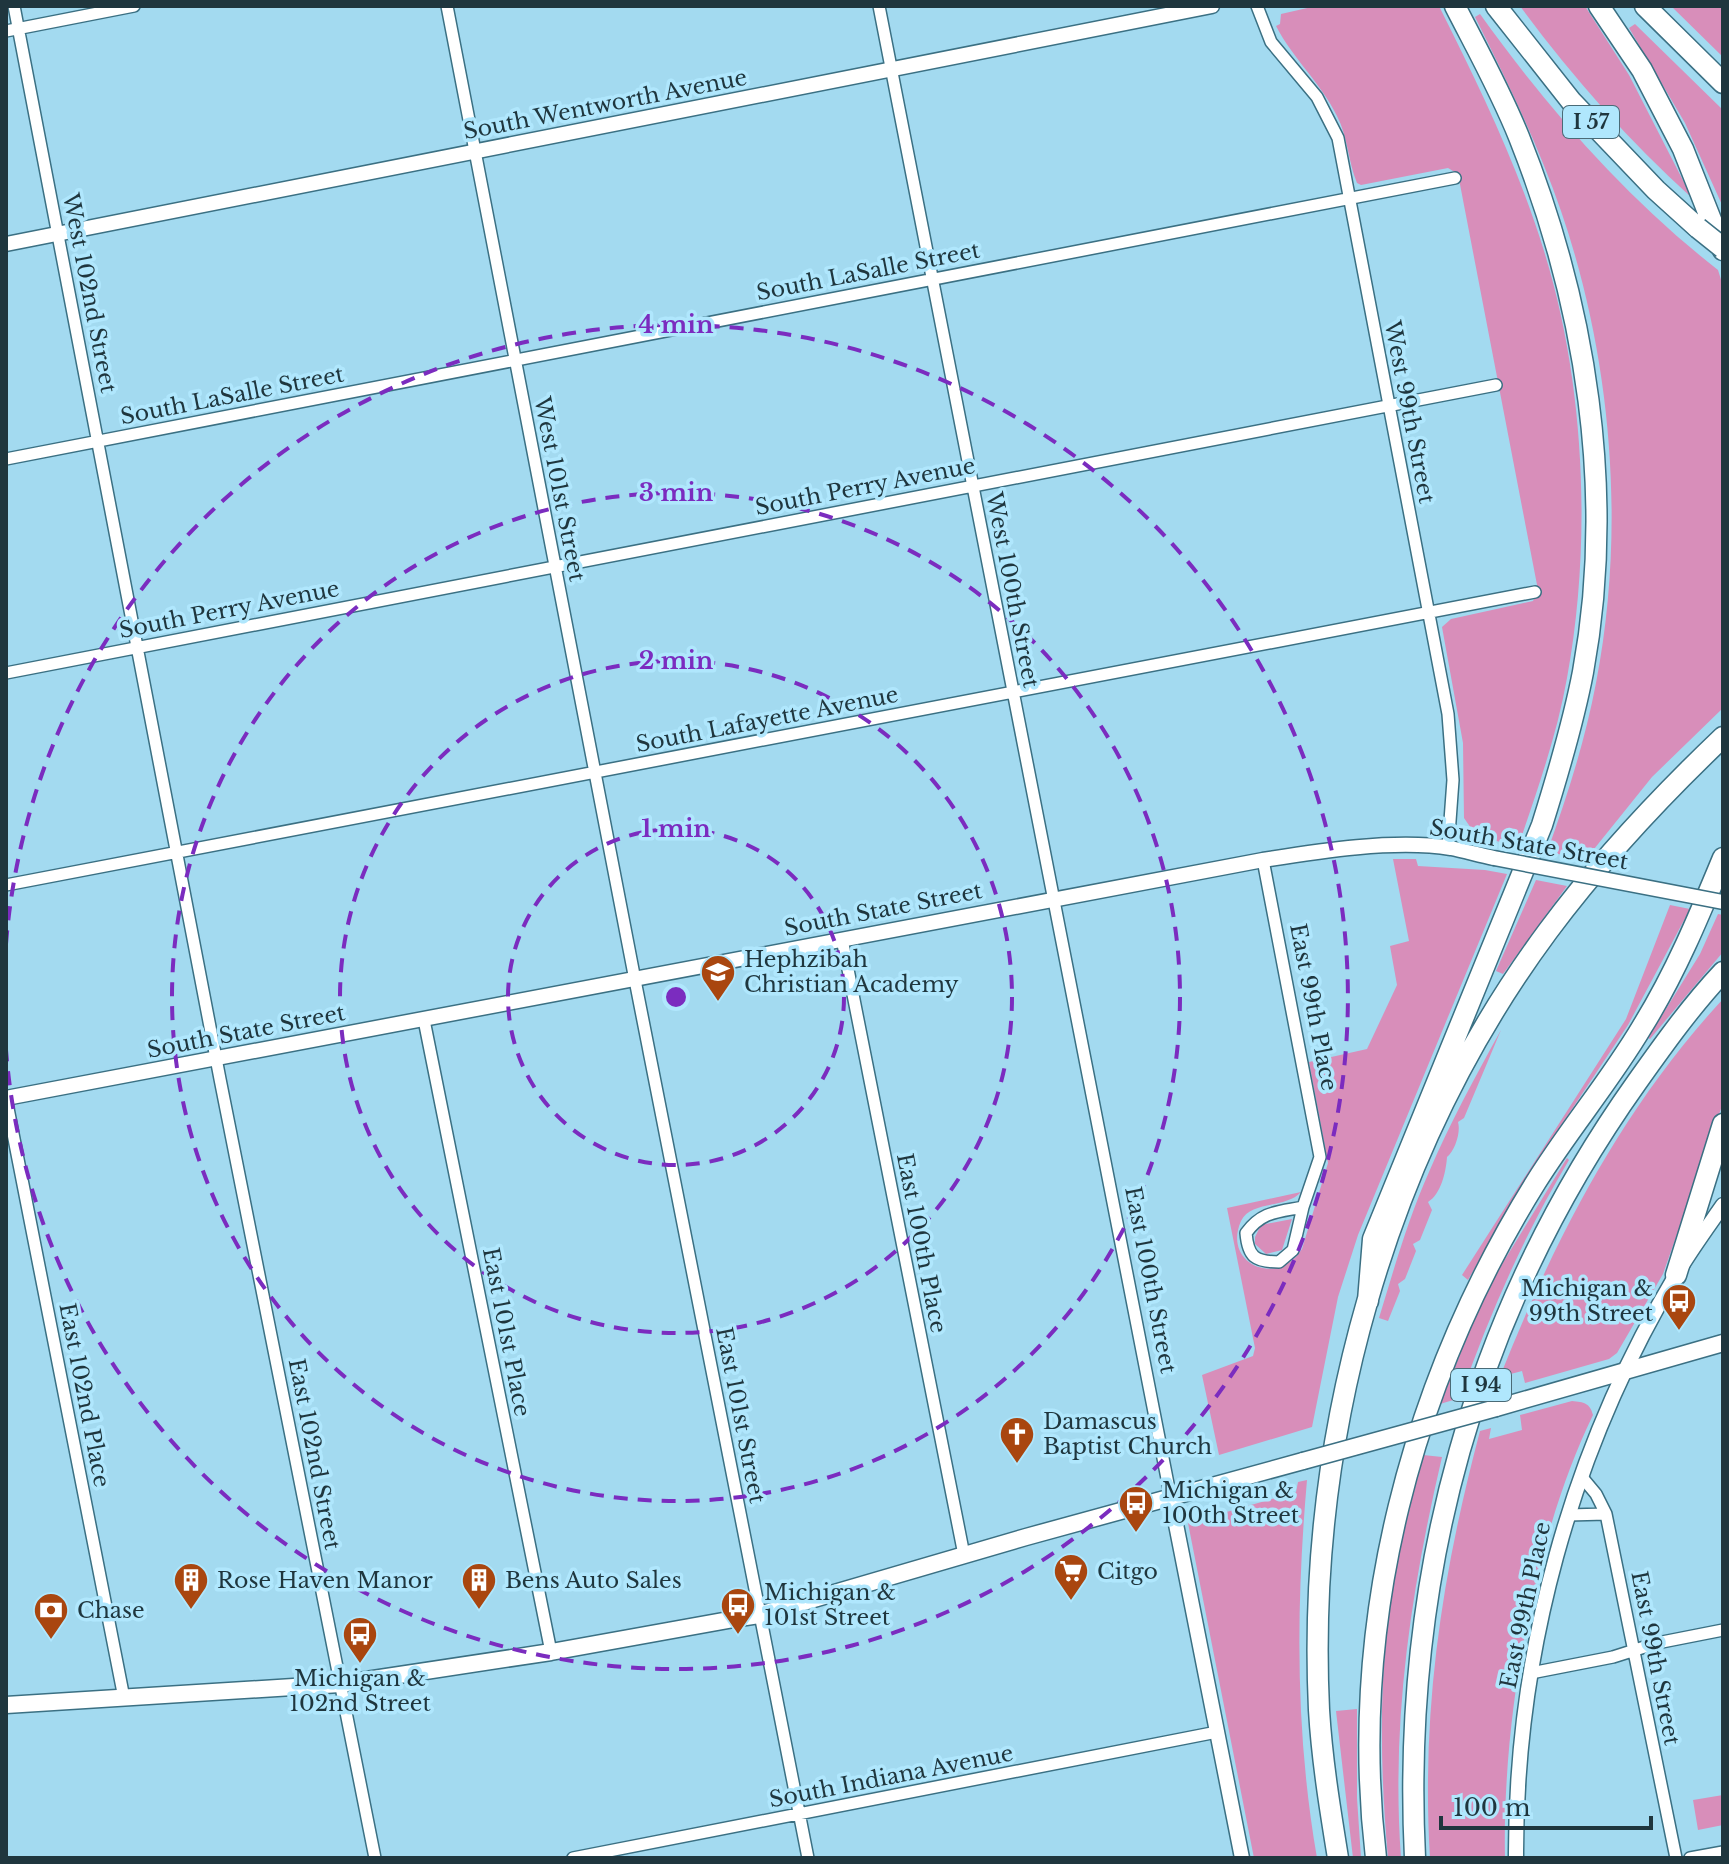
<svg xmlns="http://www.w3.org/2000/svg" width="1729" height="1864" viewBox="0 0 1729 1864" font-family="'Libre Baskerville',serif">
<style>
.green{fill:#d88eba}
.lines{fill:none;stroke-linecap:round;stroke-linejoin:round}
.minor-casing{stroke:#3b7083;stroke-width:14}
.tertiary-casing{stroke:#3b7083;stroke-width:17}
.secondary-casing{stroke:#3b7083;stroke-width:19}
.motorway-casing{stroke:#3b7083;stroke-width:23}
.minor{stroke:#fff;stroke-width:11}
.tertiary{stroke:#fff;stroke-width:14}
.secondary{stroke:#fff;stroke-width:16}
.motorway{stroke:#fff;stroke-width:20}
.tertiary-bridge-casing{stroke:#3b7083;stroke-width:17;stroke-linecap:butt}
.secondary-bridge-casing{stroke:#3b7083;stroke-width:19;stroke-linecap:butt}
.motorway-bridge-casing{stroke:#3b7083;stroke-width:23;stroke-linecap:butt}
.tertiary-bridge{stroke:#fff;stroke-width:14}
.secondary-bridge{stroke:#fff;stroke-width:16}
.motorway-bridge{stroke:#fff;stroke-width:20}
.ring{fill:none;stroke:#7b2cbf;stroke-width:4;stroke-dasharray:14 10}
.labels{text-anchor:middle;stroke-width:7;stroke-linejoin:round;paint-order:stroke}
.shield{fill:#b0e7fd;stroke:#4a6b77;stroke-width:2}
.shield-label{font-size:20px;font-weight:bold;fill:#1f363e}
.street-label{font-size:22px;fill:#1f363e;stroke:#b0e7fd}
.poi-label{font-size:22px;fill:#1f363e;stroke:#b0e7fd;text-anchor:start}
.centre{fill:#7b2cbf;stroke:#b0e7fd;stroke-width:4}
.ring-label{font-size:24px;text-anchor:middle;font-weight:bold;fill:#7b2cbf;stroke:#b0e7fd;stroke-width:7;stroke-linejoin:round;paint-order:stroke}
</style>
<rect width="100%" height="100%" fill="#a3daf0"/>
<path class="green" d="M1316 6H1439C1479 86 1518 166 1544 251 1585 383 1592 542 1567 678 1557 735 1537 791 1518 847L1479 836 1473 831 1464 818 1463 743 1442 627 1451 619 1533 601 1538 590 1458 174 1448 168 1361 185 1357 183C1348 161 1348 137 1337 116 1321 83 1293 59 1276 26L1280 24 1281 14Z
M1520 6H1585L1629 75 1692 198C1628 140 1571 75 1520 6Z
M1671 6H1723V57Z
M1480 14C1548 109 1626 198 1718 270L1723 286V708L1652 777 1586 859 1547 852C1567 797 1585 741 1596 683 1626 529 1612 359 1561 211 1538 144 1507 81 1475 17Z
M1635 24 1723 110V207L1685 123 1629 28Z
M1393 859H1416L1418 866 1485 870 1507 874 1358 1235 1338 1297 1312 1427 1219 1455 1202 1375 1253 1356 1255 1348 1227 1208 1301 1192C1286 1209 1251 1200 1241 1221 1222 1264 1277 1288 1302 1249L1328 1163 1309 1062 1367 1049 1397 985 1390 946 1409 941Z
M1536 880 1567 886 1503 974 1496 971Z
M1670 905 1690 909 1628 1025 1526 1178 1468 1280 1462 1275 1626 1019Z
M1718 914 1723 915V952L1650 1039 1648 1038 1700 954Z
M1723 999V1103L1663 1274 1617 1353 1609 1359 1525 1383 1522 1371 1507 1375 1501 1374C1555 1238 1623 1107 1723 999Z
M1501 1030 1464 1118 1458 1122C1461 1132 1455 1151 1447 1157 1446 1172 1441 1194 1428 1202L1432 1210 1420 1240 1413 1244 1416 1251 1405 1279 1398 1284 1400 1291 1388 1321 1379 1318C1394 1269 1408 1219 1429 1172 1450 1123 1475 1077 1501 1030Z
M1567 1158 1569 1160C1524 1235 1489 1315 1460 1398L1440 1404 1473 1322 1496 1274Z
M1292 1219 1282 1250 1266 1254 1255 1244V1237L1261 1225Z
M1572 1401C1584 1402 1590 1403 1593 1415 1533 1538 1502 1722 1505 1858H1430C1421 1710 1442 1574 1480 1431L1491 1428 1489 1439 1522 1430 1520 1415Z
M1423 1455 1442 1457C1411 1590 1391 1721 1401 1858H1388C1379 1758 1378 1655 1398 1557 1405 1523 1415 1489 1423 1455Z
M1307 1480C1296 1606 1295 1732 1317 1858H1254L1188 1523 1296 1492 1298 1482Z
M1357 1709V1798L1361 1858H1353L1336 1711Z
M1723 1795V1825L1698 1830 1693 1800Z"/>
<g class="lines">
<g class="minor-casing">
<path id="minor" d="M14 6 220 1079 375 1858
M447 6 635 980 808 1858
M879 6 1171 1499
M1257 6 1271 42 1317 97 1338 138 1448 714 1453 780 1448 848
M6 31 134 6
M6 459 1455 178
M6 673 1496 385
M1263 860 1320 1157 1303 1207 1293 1250 1279 1262C1255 1262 1248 1257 1246 1233 1262 1211 1278 1212 1303 1207
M6 885 1535 592
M842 939 964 1555
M424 1020 551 1652
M6 1098 124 1698
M1581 1476 1596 1494 1606 1514 1676 1858
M1568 1515 1606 1514
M1531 1673 1613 1657 1657 1643 1723 1630
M573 1858 1217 1732
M1690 1858 1723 1852"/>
</g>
<g class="tertiary-casing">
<path id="tertiary" d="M6 244 1212 6
M6 1098 1263 860C1319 851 1395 839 1451 848 1465 851 1480 855 1494 858
M1171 1499 1242 1858
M1516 1858C1515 1654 1571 1451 1676 1275 1690 1251 1707 1228 1723 1205"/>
</g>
<g class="secondary-casing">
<path id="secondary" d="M1496 1408 1723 1343
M6 1705 340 1684 551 1652 734 1619 759 1615 1026 1537 1303 1461"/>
</g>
<g class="motorway-casing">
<path id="motorway" d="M1496 6 1571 101 1656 190 1698 228
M1599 6 1642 70 1683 149 1723 250
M1645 6 1723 83
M1676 1275 1723 1124
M1368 1301 1373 1239 1542 825C1558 774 1573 724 1583 672 1616 493 1586 305 1519 137 1501 92 1477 49 1455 6
M1338 1858C1330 1809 1322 1760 1319 1710 1306 1437 1385 1151 1548 931 1600 861 1660 797 1723 737
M1376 1858C1348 1622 1411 1383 1536 1182 1569 1129 1610 1081 1642 1027 1675 974 1699 916 1723 858
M1415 1858C1401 1578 1474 1311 1637 1082 1664 1044 1691 1006 1723 972"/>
</g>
<use href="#minor" class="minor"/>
<use href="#tertiary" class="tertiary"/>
<use href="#secondary" class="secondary"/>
<use href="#motorway" class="motorway"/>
<g class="tertiary-bridge-casing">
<path id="tertiary-bridge" d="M1494 858 1723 902"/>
</g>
<g class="secondary-bridge-casing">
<path id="secondary-bridge" d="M1303 1461 1496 1408"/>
</g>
<g class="motorway-bridge-casing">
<path id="motorway-bridge" d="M1698 228 1723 248"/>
</g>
<use href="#tertiary-bridge" class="tertiary-bridge"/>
<use href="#secondary-bridge" class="secondary-bridge"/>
<use href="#motorway-bridge" class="motorway-bridge"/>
</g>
<g class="ring">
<circle cx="676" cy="997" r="168"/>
<circle cx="676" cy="997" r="336"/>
<circle cx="676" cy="997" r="504"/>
<path d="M6 944A672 672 0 1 1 6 1050"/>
</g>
<defs>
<g id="school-pin" transform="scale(1.8)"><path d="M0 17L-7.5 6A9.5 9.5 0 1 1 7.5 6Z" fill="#a9460f" stroke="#b0e7fd"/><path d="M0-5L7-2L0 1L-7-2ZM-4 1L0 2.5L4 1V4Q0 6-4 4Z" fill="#fff"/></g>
<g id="bus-pin" transform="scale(1.8)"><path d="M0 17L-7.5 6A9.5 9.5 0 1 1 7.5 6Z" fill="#a9460f" stroke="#b0e7fd"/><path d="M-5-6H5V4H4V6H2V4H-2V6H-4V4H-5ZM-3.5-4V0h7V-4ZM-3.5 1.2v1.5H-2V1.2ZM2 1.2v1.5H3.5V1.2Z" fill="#fff"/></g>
<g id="church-pin" transform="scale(1.8)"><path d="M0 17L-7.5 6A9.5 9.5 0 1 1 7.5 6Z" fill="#a9460f" stroke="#b0e7fd"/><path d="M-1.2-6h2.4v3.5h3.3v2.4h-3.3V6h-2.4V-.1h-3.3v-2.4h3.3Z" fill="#fff"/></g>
<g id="supermarket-pin" transform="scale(1.8)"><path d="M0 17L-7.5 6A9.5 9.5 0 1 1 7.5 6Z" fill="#a9460f" stroke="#b0e7fd"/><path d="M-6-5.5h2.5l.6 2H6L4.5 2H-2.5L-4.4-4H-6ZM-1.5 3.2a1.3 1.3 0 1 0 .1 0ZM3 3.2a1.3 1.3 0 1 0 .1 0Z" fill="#fff"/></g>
<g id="building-pin" transform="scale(1.8)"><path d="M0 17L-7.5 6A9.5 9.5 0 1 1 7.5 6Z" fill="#a9460f" stroke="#b0e7fd"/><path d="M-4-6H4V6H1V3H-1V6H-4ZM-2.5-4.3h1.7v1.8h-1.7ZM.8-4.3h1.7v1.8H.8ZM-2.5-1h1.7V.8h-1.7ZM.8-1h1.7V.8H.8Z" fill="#fff"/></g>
<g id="bank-pin" transform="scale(1.8)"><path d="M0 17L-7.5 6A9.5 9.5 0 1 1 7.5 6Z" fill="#a9460f" stroke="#b0e7fd"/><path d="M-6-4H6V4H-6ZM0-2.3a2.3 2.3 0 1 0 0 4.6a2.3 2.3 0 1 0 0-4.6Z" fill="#fff"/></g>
</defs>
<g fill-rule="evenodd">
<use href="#school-pin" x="718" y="972"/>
<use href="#bus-pin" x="1679" y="1301"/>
<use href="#church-pin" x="1017" y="1434"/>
<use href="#bus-pin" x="1136" y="1503"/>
<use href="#supermarket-pin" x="1071" y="1571"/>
<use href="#building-pin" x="191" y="1580"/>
<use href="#building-pin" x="479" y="1580"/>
<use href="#bus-pin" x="738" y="1605"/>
<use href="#bank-pin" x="51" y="1610"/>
<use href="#bus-pin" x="360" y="1634"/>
</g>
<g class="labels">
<g class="shield">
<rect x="1563" y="106" width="56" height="32" rx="6"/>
<rect x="1451" y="1369" width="60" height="32" rx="6"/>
</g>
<g class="shield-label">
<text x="1591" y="129">I 57</text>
<text x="1481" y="1392">I 94</text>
</g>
<g class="street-label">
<text transform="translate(605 104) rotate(-11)" y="8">South Wentworth Avenue</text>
<text transform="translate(868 271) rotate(-11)" y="8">South LaSalle Street</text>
<text transform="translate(90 293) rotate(79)" y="8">West 102nd Street</text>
<text transform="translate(232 395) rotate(-11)" y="8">South LaSalle Street</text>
<text transform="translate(1410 412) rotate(79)" y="8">West 99th Street</text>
<text transform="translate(865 486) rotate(-11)" y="8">South Perry Avenue</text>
<text transform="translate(560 489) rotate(79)" y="8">West 101st Street</text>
<text transform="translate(1013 590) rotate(79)" y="8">West 100th Street</text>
<text transform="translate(229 609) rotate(-11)" y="8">South Perry Avenue</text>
<text transform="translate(767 719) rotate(-11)" y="8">South Lafayette Avenue</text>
<text transform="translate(1529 844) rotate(10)" y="8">South State Street</text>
<text transform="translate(883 909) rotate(-11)" y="8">South State Street</text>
<text transform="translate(1314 1007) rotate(79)" y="8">East 99th Place</text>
<text transform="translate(246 1031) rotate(-11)" y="8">South State Street</text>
<text transform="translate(922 1243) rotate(79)" y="8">East 100th Place</text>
<text transform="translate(1151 1280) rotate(79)" y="8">East 100th Street</text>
<text transform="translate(507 1332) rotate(79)" y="8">East 101st Place</text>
<text transform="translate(85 1395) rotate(79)" y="8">East 102nd Place</text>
<text transform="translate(741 1415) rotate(79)" y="8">East 101st Street</text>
<text transform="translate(315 1454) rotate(79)" y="8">East 102nd Street</text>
<text transform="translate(1525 1605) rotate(-78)" y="8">East 99th Place</text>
<text transform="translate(1656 1658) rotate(79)" y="8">East 99th Street</text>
<text transform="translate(891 1776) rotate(-11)" y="8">South Indiana Avenue</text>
</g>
<g class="poi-label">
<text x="744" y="967">Hephzibah<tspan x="744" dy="25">Christian Academy</tspan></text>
<text x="1653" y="1296" text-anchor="end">Michigan &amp;<tspan x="1653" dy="25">99th Street</tspan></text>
<text x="1043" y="1429">Damascus<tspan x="1043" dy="25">Baptist Church</tspan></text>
<text x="1162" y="1498">Michigan &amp;<tspan x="1162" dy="25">100th Street</tspan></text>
<text x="1097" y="1579">Citgo</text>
<text x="217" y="1588">Rose Haven Manor</text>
<text x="505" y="1588">Bens Auto Sales</text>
<text x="764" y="1600">Michigan &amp;<tspan x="764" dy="25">101st Street</tspan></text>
<text x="77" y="1618">Chase</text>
<text x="360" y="1686" text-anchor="middle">Michigan &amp;<tspan x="360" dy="25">102nd Street</tspan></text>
</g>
</g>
<circle cx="676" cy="997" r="12" class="centre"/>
<g class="ring-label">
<text x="676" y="333">4 min</text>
<text x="676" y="501">3 min</text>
<text x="676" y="669">2 min</text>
<text x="676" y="837">1 min</text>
</g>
<rect width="1729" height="1864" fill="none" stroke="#1f363e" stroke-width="16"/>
<path d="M1441 1816v12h210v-12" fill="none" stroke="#1f363e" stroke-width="4"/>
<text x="1453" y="1816" font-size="24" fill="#1f363e" stroke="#b0e7fd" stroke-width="6" paint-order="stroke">100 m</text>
</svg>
